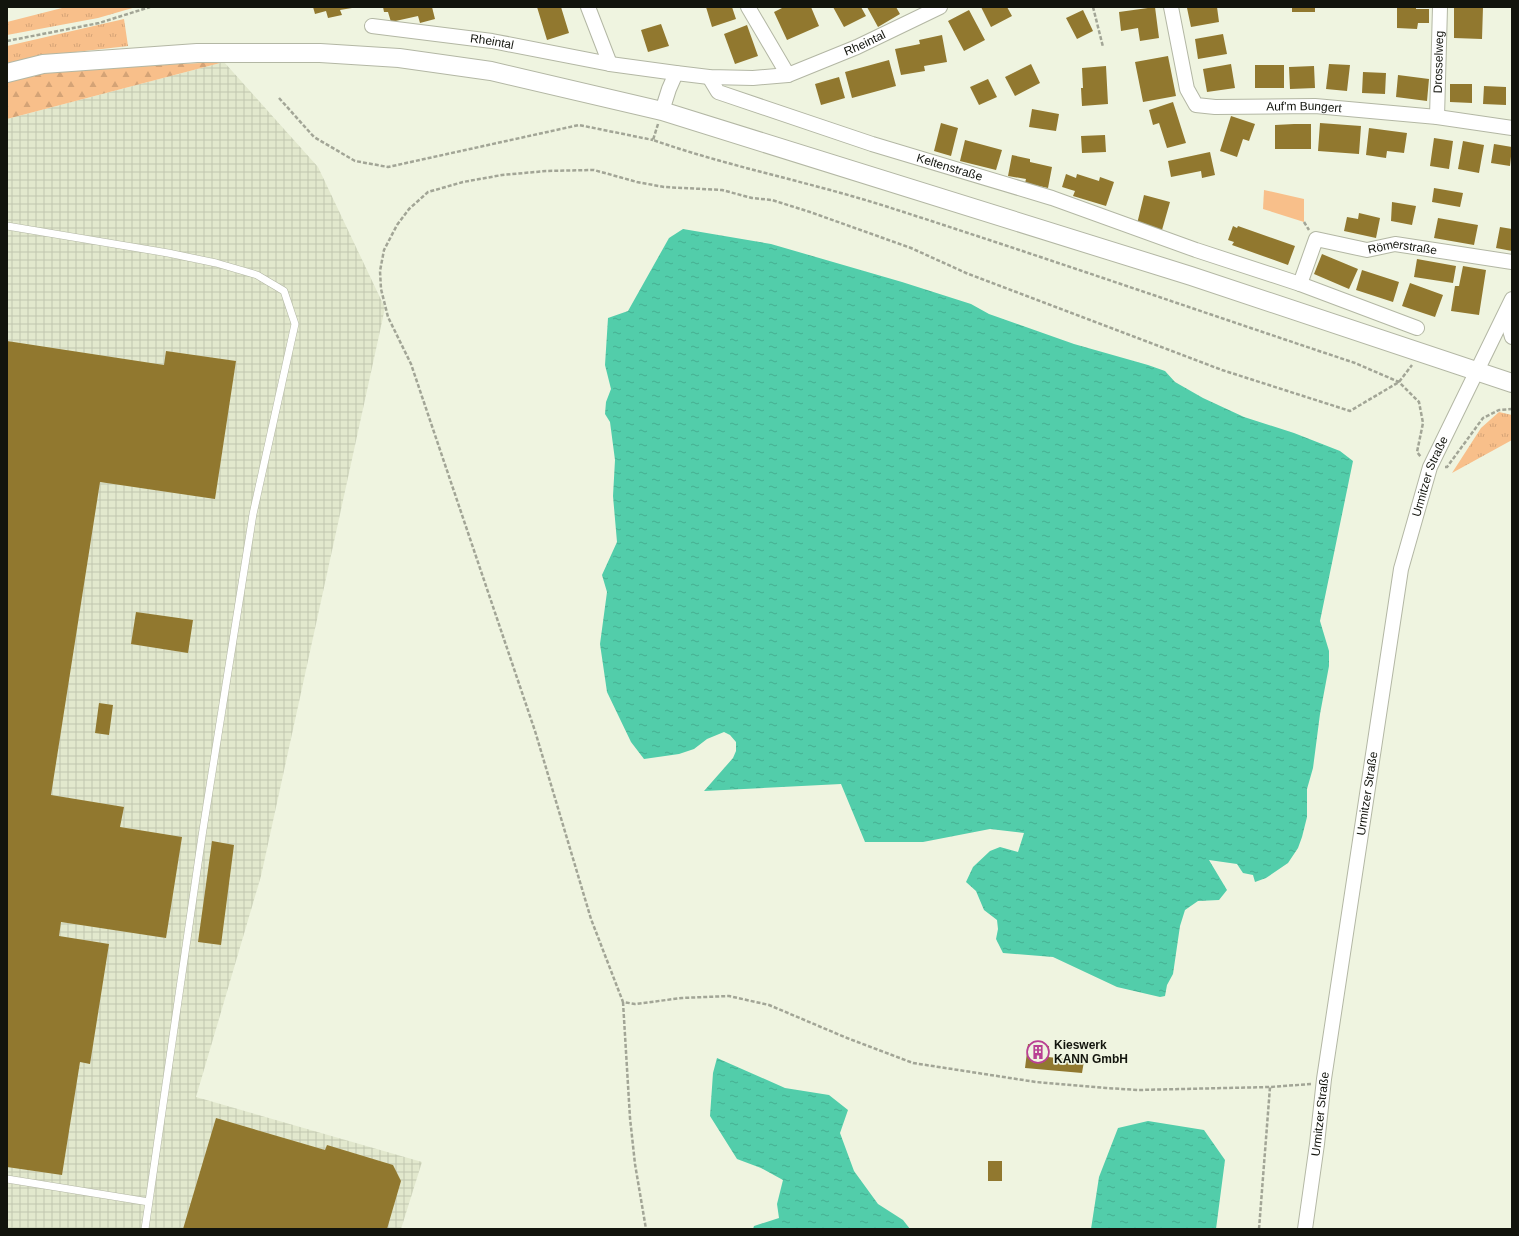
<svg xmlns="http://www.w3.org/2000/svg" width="1519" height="1236" viewBox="0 0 1519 1236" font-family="Helvetica,sans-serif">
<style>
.industrial{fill:url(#industrial-grid)}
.grass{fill:url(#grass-tufts)}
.forest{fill:url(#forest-firs)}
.park{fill:#f8bf8a}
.water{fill:url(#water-ripples)}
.building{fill:#91782f}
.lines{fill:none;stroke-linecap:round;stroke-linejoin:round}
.service-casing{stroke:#b3b7a4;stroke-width:8}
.minor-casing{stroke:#b3b7a4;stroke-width:16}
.tertiary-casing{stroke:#b3b7a4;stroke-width:20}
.path{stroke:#a2a596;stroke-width:2.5;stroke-dasharray:4 2;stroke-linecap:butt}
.service{stroke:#fff;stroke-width:7}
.minor{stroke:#fff;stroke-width:14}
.tertiary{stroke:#fff;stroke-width:18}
.labels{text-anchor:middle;stroke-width:3.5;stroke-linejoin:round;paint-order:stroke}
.street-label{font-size:12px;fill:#12140d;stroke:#eff4e0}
.poi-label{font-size:12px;font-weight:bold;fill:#12140d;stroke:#eff4e0;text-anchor:start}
</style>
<defs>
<pattern id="industrial-grid" width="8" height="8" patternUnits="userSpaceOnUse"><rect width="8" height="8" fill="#e2e8cd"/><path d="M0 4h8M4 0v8" fill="none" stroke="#c1c6af"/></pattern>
<pattern id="grass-tufts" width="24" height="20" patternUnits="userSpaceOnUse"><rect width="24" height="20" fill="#f8bf8a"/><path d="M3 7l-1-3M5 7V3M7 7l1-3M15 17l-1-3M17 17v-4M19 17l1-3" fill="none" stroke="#d4a376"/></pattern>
<pattern id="forest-firs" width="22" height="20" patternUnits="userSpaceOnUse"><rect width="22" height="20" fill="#f8bf8a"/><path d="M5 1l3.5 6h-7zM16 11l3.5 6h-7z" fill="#d4a376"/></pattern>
<pattern id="water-ripples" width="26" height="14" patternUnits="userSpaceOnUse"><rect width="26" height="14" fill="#52cdaa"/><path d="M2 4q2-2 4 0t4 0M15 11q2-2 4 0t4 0" fill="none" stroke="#46af91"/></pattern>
</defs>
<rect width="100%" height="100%" fill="#eff4e0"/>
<path class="industrial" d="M224 62 318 167 385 308 261 876 196 1097 422 1162 401 1229H7V119Z"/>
<path class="grass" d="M66 7H136L98 18 7 35V22Z
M124 19 128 46 41 56 7 63V46Z
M1499 412 1512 415V440L1452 473 1481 428Z"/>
<path class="forest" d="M224 62 7 119V78L42 70Z"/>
<path class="park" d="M1264 190 1304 199V222L1263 209Z"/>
<path class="water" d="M683 229 771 244 902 282 971 304 989 314 1074 344 1148 365 1165 371 1175 382 1203 398 1244 417 1294 433 1340 451 1353 461 1320 621 1329 651V666L1320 714 1313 768 1307 789V817L1302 837 1298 848 1288 863 1266 878 1255 882 1253 875 1243 873 1237 864 1209 860 1227 890 1219 900 1198 901 1185 910 1180 926 1173 974 1167 985 1165 996 1160 997 1117 987 1053 957 1003 953 996 939 998 929 997 920 984 910 976 891 966 882 973 867 990 851 1000 847 1018 852 1024 833 990 829 923 842H865L841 784 704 791 733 758 736 751V742L730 735 724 732 707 739 694 749 679 754 644 759 631 742 607 692 600 644 607 592 602 575 617 542 613 496 615 460 610 422 605 414 606 402 611 389 605 365 608 318 628 311 669 238Z
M717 1058 785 1088 829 1095 848 1110 840 1133 854 1171 878 1204 903 1220 910 1229H753L754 1226 779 1218 777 1204 783 1180 761 1168 737 1159 710 1116 713 1073Z
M1148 1121 1204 1130 1225 1160 1216 1229H1091L1099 1177 1118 1128Z"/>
<path class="building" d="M313 7H352V8L340 10 342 15 328 18 326 11 315 14Z
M383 7H432L435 19 420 23 418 16 391 22 388 12H384Z
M537 7H561L569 33 547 40Z
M706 7H732L736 19 712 27Z
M784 7H811L819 26 787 40 774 12Z
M833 7H861L866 16 844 27Z
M867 7H896L900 14 878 27Z
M981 7H1007L1012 16 991 27Z
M1155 7 1159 38 1140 41 1138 28 1121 31 1119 12Z
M1194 7H1217L1219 22 1191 27 1187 8Z
M1292 7H1315V12H1292Z
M1397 7H1416V9H1429V23H1418L1417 29 1397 28Z
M1454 7H1483L1482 39 1454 38Z
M969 10 985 40 964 51 948 21Z
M1083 10 1093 31 1077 39 1066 18Z
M661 24 669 46 648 52 641 30Z
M747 25 758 56 735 64 724 34Z
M1223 34 1227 54 1198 59 1195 39Z
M942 35 947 62 924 66 925 71 901 75 895 49 920 44 919 40Z
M1168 56 1176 96 1143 102 1135 62Z
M889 60 896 86 852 98 845 72Z
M1031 64 1040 83 1015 96 1005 77Z
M1231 64 1235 88 1207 92 1203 69Z
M1329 64 1350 65 1347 91 1326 89Z
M1255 65H1284V88H1255Z
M1106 66 1108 104 1082 106 1081 88H1083L1082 68Z
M1314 66 1315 88 1290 89 1289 67Z
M1363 72 1386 73 1385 94 1362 93Z
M1398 75 1429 79 1427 101 1396 97Z
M839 77 845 98 821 105 815 84Z
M988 79 997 97 979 105 970 87Z
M1450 84H1472V103L1450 102Z
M1484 86 1506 87V105L1483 104Z
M1173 102 1186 143 1167 148 1159 123 1153 125 1149 110Z
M1032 109 1059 114 1056 131 1029 127Z
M1231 116 1255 124 1249 141 1243 139 1237 157 1220 151Z
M941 123 958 128 951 156 934 151Z
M1320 123 1361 126 1359 154 1318 151Z
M1294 124H1311V149H1275V125Z
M1369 128 1407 133 1404 153 1387 151 1386 158 1366 155Z
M1105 135 1106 152 1082 153 1081 136Z
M1434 138 1453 141 1449 169 1430 166Z
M965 140 1002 150 996 170 960 161Z
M1463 141 1484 145 1479 173 1458 169Z
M1494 144 1512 147 1510 166 1491 163Z
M1210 152 1215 175 1202 178 1201 171 1171 177 1168 161Z
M1012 155 1030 159V162L1052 167 1048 188 1025 183 1026 179 1008 176Z
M1066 174 1076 178 1077 174 1099 181 1100 177 1114 182 1106 206 1073 196 1075 191 1062 187Z
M1434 188 1463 193 1460 207 1432 202Z
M1144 195 1170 202 1162 230 1137 224Z
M1392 202 1416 206 1412 225 1391 221Z
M1359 213 1380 218 1376 238 1344 231 1347 217 1358 219Z
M1438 218 1478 225 1474 245 1434 238Z
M1233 226 1237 228 1238 226 1295 246 1288 265 1232 245 1234 242 1228 240Z
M1500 227 1512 229V251L1496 248Z
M1322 254 1358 269 1349 289 1314 274Z
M1417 259 1456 266 1453 283 1414 277Z
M1463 266 1486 270 1479 315 1451 311 1455 286H1459Z
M1362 270 1399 282 1393 302 1356 290Z
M1410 283 1443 295 1435 317 1402 306Z
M7 341 164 365 166 351 236 361 215 499 100 482 51 795 124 807 120 827 182 837 166 938 61 922 59 936 109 944 90 1064 80 1062 62 1175 7 1167Z
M136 612 193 620 188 653 131 644Z
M99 703 113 705 109 735 95 733Z
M212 841 234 845 221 945 198 942Z
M1028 1044 1049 1046 1048 1057 1084 1061 1082 1073 1025 1068Z
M216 1118 325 1150 327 1145 393 1165 401 1181 387 1229H183Z
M988 1161H1002V1181H988Z"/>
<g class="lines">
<g class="service-casing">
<path id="service" d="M7 226 168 253 216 263 257 275 284 291 295 324 253 514 202 836 145 1229
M7 1179 149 1202"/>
</g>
<g class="minor-casing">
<g id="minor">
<path d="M588 7 610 64"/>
<path d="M748 7 788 75"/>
<path id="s1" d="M1171 7 1187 89 1196 105 1215 107 1315 106 1437 117 1512 128"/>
<path id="s2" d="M372 26 492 41 610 64 676 73"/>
<path id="s3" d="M709 77 718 92 872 144 1052 198 1196 250 1300 284 1417 328"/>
<path id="s4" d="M662 111 669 89 676 73 709 77 753 78 788 75 857 47 940 7"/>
<path id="s5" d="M1437 117 1440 7"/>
<path id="s6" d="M1300 284 1316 239 1367 250 1395 244 1512 262"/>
<path d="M1511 308 1510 330 1512 337"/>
<path id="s7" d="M1305 1229 1317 1144 1324 1079 1401 569 1430 467 1512 299"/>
</g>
</g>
<g class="tertiary-casing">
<path id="tertiary" d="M7 73 43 64 197 53H320L399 58 491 71 662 111 1191 276 1512 383"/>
</g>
<path class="path" d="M1093 7 1103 47
M7 41 99 23 150 7
M279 98 314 137 355 161 388 167 579 125 653 140
M658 124 653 140C730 167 810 182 888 207 1044 257 1199 311 1355 363L1399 382 1419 402 1423 423 1417 452 1421 457
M1304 222 1309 230
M1445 467H1447L1483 418 1499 410 1512 409
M623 1002 630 1118 635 1164 646 1229
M1311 1084 1270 1087 1138 1090 1106 1088 1036 1082 913 1063 847 1038 769 1005 729 996 682 998 635 1004 623 1002 591 919 535 731 411 364 388 317 381 289 380 271 384 250 397 225 409 209 428 192 463 182 502 175 546 171 594 170 637 182 664 187 722 190 752 198 772 200 810 212 911 248 966 273 1222 370 1350 411 1399 382 1412 365
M1259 1229 1270 1087"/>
<use href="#service" class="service"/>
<use href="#minor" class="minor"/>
<use href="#tertiary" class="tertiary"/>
</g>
<defs>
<g id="building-ring" transform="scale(1.15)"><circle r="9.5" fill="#eff4e0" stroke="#b94093" stroke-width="1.5"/><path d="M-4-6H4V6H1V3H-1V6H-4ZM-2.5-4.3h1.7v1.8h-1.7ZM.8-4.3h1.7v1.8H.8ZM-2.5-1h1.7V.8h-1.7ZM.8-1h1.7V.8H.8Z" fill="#b94093"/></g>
</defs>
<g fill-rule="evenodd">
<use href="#building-ring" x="1038" y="1052"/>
</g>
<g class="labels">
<g class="street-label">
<text dy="4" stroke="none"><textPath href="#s2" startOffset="121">Rheintal</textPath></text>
<text dy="4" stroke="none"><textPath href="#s4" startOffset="236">Rheintal</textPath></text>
<text dy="4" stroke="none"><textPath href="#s5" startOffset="55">Drosselweg</textPath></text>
<text dy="4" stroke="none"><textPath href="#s1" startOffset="210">Auf'm Bungert</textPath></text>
<text dy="4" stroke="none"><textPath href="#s3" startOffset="261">Keltenstraße</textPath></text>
<text dy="4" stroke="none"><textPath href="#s6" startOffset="136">Römerstraße</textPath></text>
<text dy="4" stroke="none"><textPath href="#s7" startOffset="764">Urmitzer Straße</textPath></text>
<text dy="4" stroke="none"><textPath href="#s7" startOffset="440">Urmitzer Straße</textPath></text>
<text dy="4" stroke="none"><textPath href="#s7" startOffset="116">Urmitzer Straße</textPath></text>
</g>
<g class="poi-label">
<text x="1054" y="1049">Kieswerk<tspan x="1054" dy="14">KANN GmbH</tspan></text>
</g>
</g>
<rect width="1519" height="1236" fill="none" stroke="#12140d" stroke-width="16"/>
</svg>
